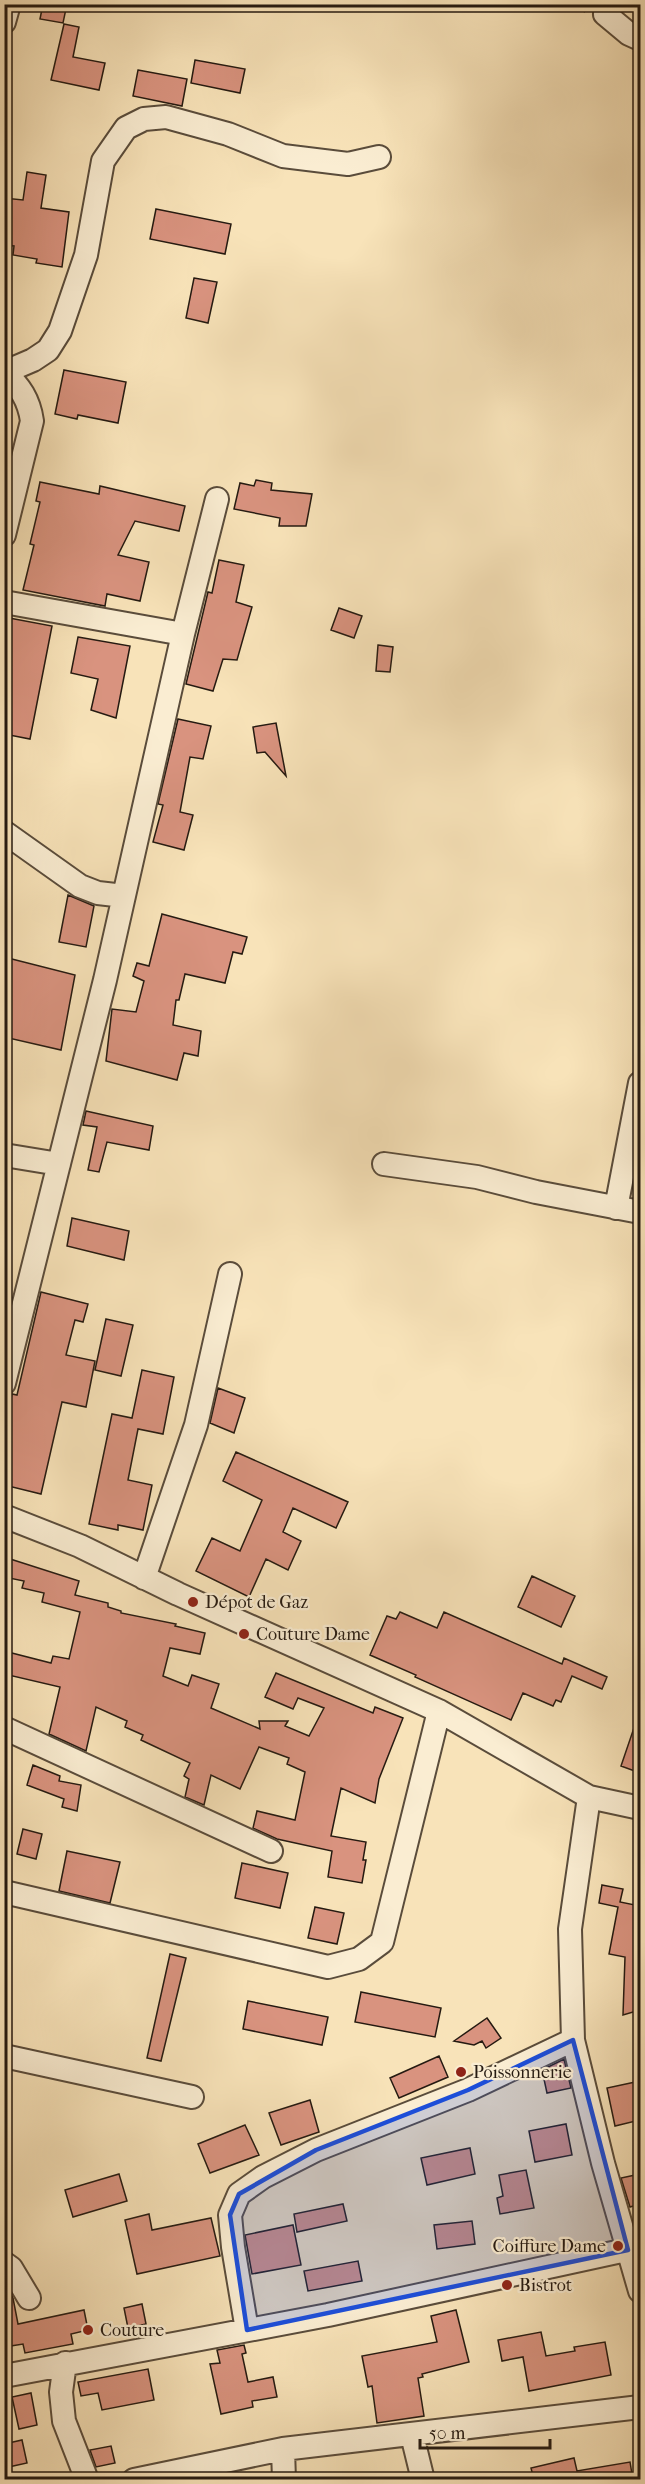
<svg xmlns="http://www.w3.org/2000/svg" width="645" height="2484" viewBox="0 0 645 2484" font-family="'IM FELL French Canon',serif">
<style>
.building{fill:#d9937f;stroke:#251a11;stroke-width:1.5}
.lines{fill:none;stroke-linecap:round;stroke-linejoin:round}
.minor-casing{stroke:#5a4c3b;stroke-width:26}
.path{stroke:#251a11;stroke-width:3;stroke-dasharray:4.5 3;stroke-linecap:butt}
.minor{stroke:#faedd2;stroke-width:22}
.marked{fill:#1d4ed8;fill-opacity:0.2;stroke:#1d4ed8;stroke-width:4.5;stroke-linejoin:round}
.poi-dot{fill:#8f2418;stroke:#faedd2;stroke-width:2}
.labels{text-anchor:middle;stroke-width:4.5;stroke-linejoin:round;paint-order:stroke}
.poi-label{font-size:18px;fill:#251a11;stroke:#faedd2;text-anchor:start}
</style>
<rect width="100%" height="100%" fill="#f8e3b9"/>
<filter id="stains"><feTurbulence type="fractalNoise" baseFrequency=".00333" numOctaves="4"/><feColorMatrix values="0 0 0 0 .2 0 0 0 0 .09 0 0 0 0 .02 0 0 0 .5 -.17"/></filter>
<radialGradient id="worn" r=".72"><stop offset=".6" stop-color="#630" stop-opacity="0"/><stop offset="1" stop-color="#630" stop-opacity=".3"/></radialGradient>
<path class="building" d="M43 4H67L63 23 40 19Z
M64 24 79 27 73 57 105 63 99 90 51 80Z
M195 60 245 69 240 93 191 83Z
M138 70 187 79 182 106 133 96Z
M27 172 46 175 41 208 69 212 62 267 36 263 37 259 13 255 14 246 4 245V198L23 200Z
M156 209 231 224 225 254 150 239Z
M194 278 217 282 208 323 186 318Z
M64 370 126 382 118 423 78 415 77 419 55 414Z
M256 480 272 483 271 490 312 494 306 526H279L280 518 234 509 240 483 254 486Z
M40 482 99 494 100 486 185 506 179 531 135 521 118 555 149 562 140 601 107 594 105 606 23 590 34 545 30 544 40 502 36 501Z
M219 560 244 565 236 602 252 607 237 660 223 659 213 691 186 684 208 592 212 593Z
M339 608 362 616 354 638 331 630Z
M4 617 52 626 30 739 4 734Z
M78 637 130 646 116 718 91 710 98 679 71 673Z
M378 645 393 647 390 672 376 671Z
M178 719 211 726 203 759 190 757 180 812 193 815 184 850 153 842 163 805 158 804Z
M276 723 286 776 265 752 257 753 253 727Z
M68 895 94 906 86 947 59 942Z
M162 914 247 937 242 954 233 952 225 983 185 974 179 1000H176L173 1025 201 1031 198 1056 184 1053 177 1080 106 1061 112 1009 136 1012 144 981 133 976 137 963 149 966Z
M4 957 75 975 61 1050 4 1037Z
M86 1111 153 1126 149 1150 107 1142 99 1172 88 1170 97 1127 83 1125Z
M72 1218 129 1231 124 1260 67 1246Z
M41 1292 88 1304 83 1322 75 1320 66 1355 95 1361 86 1407 62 1402 41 1494 4 1485V1426L12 1394 17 1395Z
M106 1319 133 1325 121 1376 95 1370Z
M142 1370 174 1377 163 1434 138 1429 128 1480 152 1485 143 1530 118 1525V1530L89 1524 112 1414 132 1418Z
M218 1388 245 1398 234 1433 210 1423Z
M236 1452 348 1502 336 1528 293 1508 283 1532 301 1541 288 1570 266 1559 249 1597 196 1571 212 1538 240 1551 262 1500 223 1481Z
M4 1557 79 1581 75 1595 108 1603V1607L121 1611V1613L176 1624 175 1626 205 1633 200 1654 170 1648 163 1676 188 1686 192 1675 219 1684 211 1708 260 1729 259 1721H288L285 1726 309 1736 324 1708 298 1698 293 1709 265 1697 276 1673 373 1713 375 1707 403 1718 379 1779 375 1803 341 1788 331 1836 366 1842 363 1860H366L362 1883 328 1877 332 1851 277 1839 253 1828 257 1811 295 1820 305 1772 287 1764 289 1758 259 1747 240 1789 211 1775 204 1805 185 1797 189 1779 184 1776 190 1763 141 1740 143 1735 125 1727 127 1721 96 1707 86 1751 49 1734 60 1687 4 1674V1651L51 1663 53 1656 69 1659 80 1612 42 1602 44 1593 22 1588 24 1581 4 1577Z
M532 1576 575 1596 561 1627 518 1607Z
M400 1612 437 1628 444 1612 562 1664 564 1658 607 1677 602 1689 572 1676 561 1702 556 1700 553 1706 523 1693 511 1720 415 1677 416 1675 370 1655 387 1616 396 1619Z
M638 1716H640V1773L621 1766Z
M33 1765 60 1776 59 1781 81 1785 77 1811 62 1807 64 1799 27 1785Z
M23 1829 42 1834 36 1859 17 1854Z
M67 1851 120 1862 110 1903 59 1891Z
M242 1863 288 1873 280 1908 235 1898Z
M602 1885 623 1889 620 1902 640 1906V2010L623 2015 625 1957 609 1954 618 1907 599 1903Z
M315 1907 344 1913 337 1944 308 1938Z
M170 1954 186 1958 161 2061 147 2058Z
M361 1992 441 2008 435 2037 355 2022Z
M248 2001 328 2017 322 2045 243 2029Z
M487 2018 501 2038 486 2048 482 2041 474 2045 454 2041Z
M439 2056 448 2077 399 2098 390 2078Z
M564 2059 571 2088 547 2093 542 2070Z
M640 2081V2120L615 2126 607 2088Z
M310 2100 319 2132 281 2145 269 2113Z
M566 2124 572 2155 535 2162 529 2131Z
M245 2125 259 2155 210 2173 198 2144Z
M470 2148 475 2174 427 2185 421 2158Z
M526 2170 534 2208 500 2214 497 2198 503 2196 499 2175Z
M119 2174 127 2201 73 2217 65 2190Z
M640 2174V2204L630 2207 621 2178Z
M343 2204 347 2221 297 2232 294 2214Z
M149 2214 152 2230 211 2218 220 2256 137 2274 125 2220Z
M472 2221 475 2244 437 2249 434 2225Z
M293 2225 301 2265 252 2274 245 2235Z
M358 2261 362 2281 308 2291 304 2271Z
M4 2288H7L13 2298 18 2324 84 2310 88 2330 71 2334 73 2344 25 2353 23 2344 4 2347Z
M142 2304 146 2324 128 2328 124 2308Z
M456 2310 469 2362 422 2374 423 2377 418 2378 424 2416 377 2423 372 2386 368 2387 362 2356 437 2342 431 2316Z
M541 2332 546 2356 575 2351 574 2347 605 2342 611 2375 529 2391 523 2357 502 2361 498 2340Z
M244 2345 246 2353 242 2354 248 2382 273 2377 277 2397 252 2401 253 2407 221 2414 210 2364 220 2363 217 2350Z
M148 2369 154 2400 102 2410 98 2393 81 2396 78 2382Z
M31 2393 37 2425 19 2429 12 2397Z
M22 2440 27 2463 4 2468V2444Z
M111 2446 115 2463 96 2467 90 2450Z
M574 2458 577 2471 630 2462 633 2480H534L531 2468Z"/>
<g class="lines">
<g class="minor-casing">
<path id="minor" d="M607 4 605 14 629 34 640 39
M4 22 9 4
M4 372C20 386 29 400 32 421L4 535
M5 372 33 360 48 350 60 331 86 255 103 161 126 128 144 119 166 117 228 134 283 156 348 164 379 157
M4 602 183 634
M4 832 80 886 98 893 124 896
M4 1155 59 1164
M384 1164 477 1177 536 1192 640 1212
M616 1208 640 1083
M4 1383 105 980 183 634 217 499
M4 1516 80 1546 178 1594 439 1711 589 1797 640 1808
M144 1578 196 1425 230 1274
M4 1728 271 1851
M589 1797 570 1929 573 2040 603 2163 640 2291
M4 1892 328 1967 359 1959 382 1942 439 1711
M4 2056 192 2097
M4 2263 11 2268 29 2298
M247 2330 233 2247 230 2215 239 2194 263 2177 316 2150 468 2090 573 2040
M65 2363 61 2392 64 2421 87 2480
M4 2376 328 2315 640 2247
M412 2435 423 2480
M283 2449 284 2480
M134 2480 283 2449 640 2407"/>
</g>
<path class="path" d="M547 4 585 11"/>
<use href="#minor" class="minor"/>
</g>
<path class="marked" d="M573 2040 628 2250 247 2330 230 2215 239 2194 316 2150 468 2090Z"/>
<g class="poi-dot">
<circle cx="193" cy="1602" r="6"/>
<circle cx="244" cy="1634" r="6"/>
<circle cx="461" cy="2072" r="6"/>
<circle cx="618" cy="2246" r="6"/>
<circle cx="507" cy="2285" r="6"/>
<circle cx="88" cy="2330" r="6"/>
</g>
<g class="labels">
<g class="poi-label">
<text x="205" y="1608">Dépot de Gaz</text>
<text x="256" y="1640">Couture Dame</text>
<text x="473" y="2078">Poissonnerie</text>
<text x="606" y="2252" text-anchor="end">Coiffure Dame</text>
<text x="519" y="2291">Bistrot</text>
<text x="100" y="2336">Couture</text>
</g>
</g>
<rect width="645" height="2484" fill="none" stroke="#f8e3b9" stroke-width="24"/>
<rect x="6" y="6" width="633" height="2472" fill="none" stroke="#251a11" stroke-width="3"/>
<rect x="12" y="12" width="621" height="2460" fill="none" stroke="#251a11" stroke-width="1.5"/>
<path d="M420 2439v9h130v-9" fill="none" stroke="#251a11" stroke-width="3"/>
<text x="429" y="2439" font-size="18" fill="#251a11" stroke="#faedd2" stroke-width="4.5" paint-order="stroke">50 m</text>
<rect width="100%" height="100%" filter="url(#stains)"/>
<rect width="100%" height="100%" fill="url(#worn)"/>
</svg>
